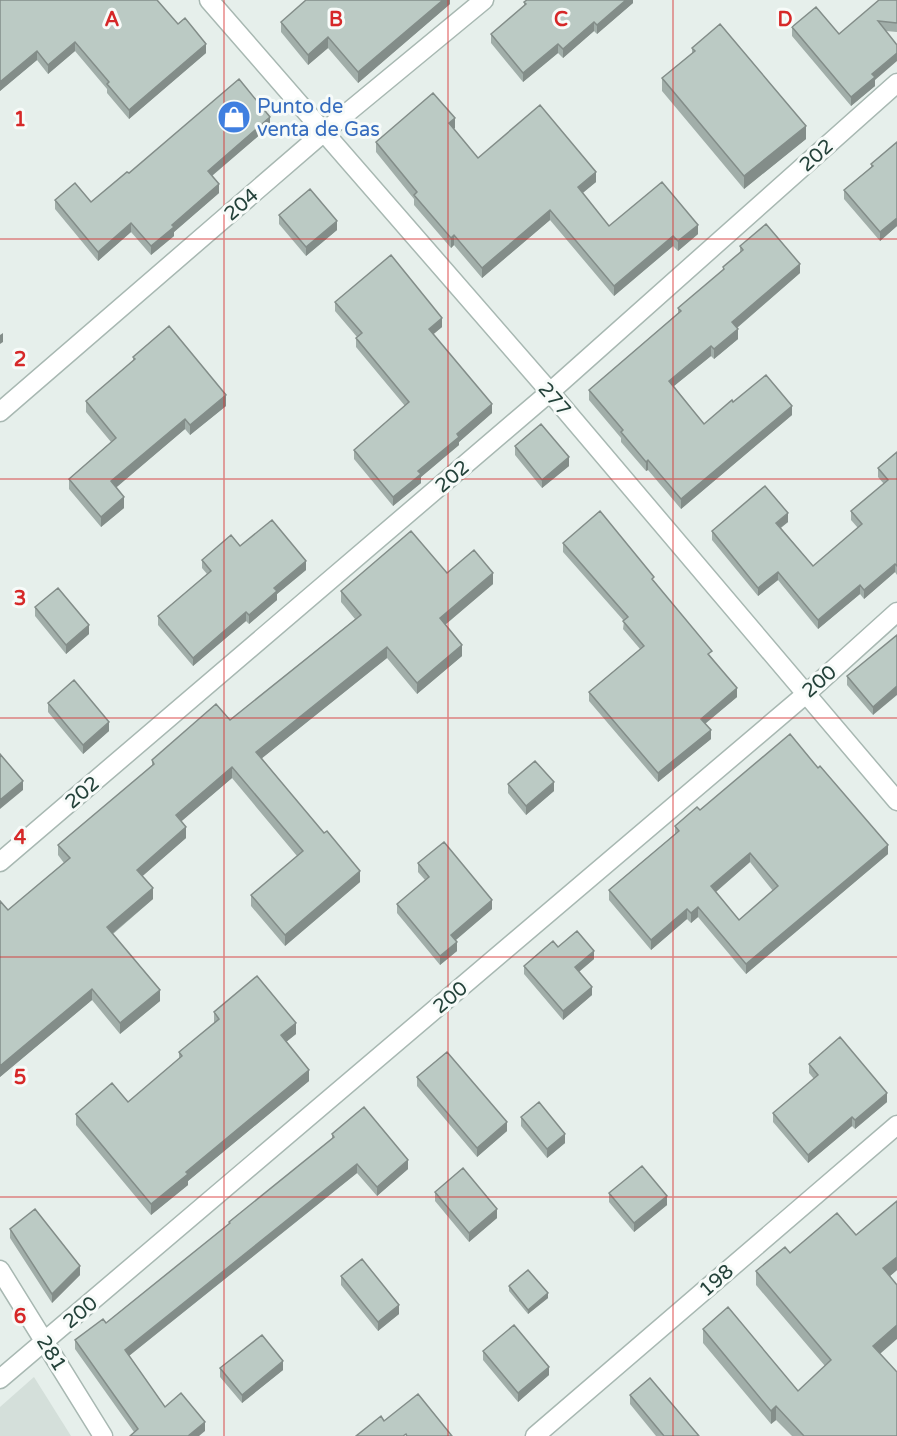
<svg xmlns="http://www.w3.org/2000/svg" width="897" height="1436" viewBox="0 0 897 1436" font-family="'Varela Round',sans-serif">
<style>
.built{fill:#d4dfda}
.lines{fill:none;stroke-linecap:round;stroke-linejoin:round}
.minor-casing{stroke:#a8b8b2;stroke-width:21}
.minor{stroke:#fff;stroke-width:18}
.wall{fill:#a1aea9;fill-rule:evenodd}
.shaded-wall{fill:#838d89}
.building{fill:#bbcac4;stroke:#838d89;stroke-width:1.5;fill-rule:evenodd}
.grid{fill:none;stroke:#d62828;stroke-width:1.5;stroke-opacity:0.55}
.labels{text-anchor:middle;stroke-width:6;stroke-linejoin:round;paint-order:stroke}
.shop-label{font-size:20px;fill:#366cbe;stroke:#f7fbf9;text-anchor:start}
.street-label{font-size:20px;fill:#24423a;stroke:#f7fbf9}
.grid-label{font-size:20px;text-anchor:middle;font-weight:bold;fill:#d62828;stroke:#f7fbf9;stroke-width:6;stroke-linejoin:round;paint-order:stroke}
</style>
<rect width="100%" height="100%" fill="#e6efeb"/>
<path class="built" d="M34 1377 71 1436H0V1407Z"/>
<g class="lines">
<g class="minor-casing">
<path id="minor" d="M209 0 550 392 897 801
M0 412 324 132 484 0
M0 862 550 392 897 83
M0 1270 103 1436
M0 1379 806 694 897 612
M535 1436 897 1125"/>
</g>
<use href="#minor" class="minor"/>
</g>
<path class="wall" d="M0 0 178 24 206 53 129 119 107 93V89L75 51 48 74 37 60 0 91Z
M450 0V4L358 83 328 48 308 65 281 32V22Z
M633 0V3L597 34 594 31 563 58 558 53 523 82 491 43V34L524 6V2Z
M897 0V32L886 31 875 80V86L851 106 792 36V27L839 34Z
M692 48 806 139 744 189 662 91V78L692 53Z
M270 126 212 176 219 193 174 232V236L151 255 131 232 98 261 55 209V200L91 202 129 173Z
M455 128 453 129 478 158 596 182 582 193 609 226 698 234 678 251 673 246 614 296 550 220 482 278 454 245 451 248 414 205V199L376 152V142Z
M897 142V226L880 241 844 199V190L871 167V164Z
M279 215 337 230 306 256 279 224Z
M740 246 800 273 737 328 738 339 714 359 711 356 674 386 704 424 792 415 681 509 648 470 646 471 621 442V438L589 400V390L678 313V308L723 270V267L740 253Z
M335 302 442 327 433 334 492 413 459 442V445L421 477V483L393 506 354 459V450L405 406 356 347V338L357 337 335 311Z
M133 357 226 406 190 435 185 429 116 487 124 508 101 527 69 489V479L111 442 86 412V401L133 361Z
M515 446 569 466 542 488 515 455Z
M897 452V575L895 572 864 599 860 594 818 629 778 580 758 596 712 540V531L788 522 781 528 813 566 858 528 851 520V511L884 484 878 477V468Z
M563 543 654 581 712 658 737 697 705 724 711 739 658 782 589 701V692L640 649 623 629 624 621 563 552Z
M240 546 306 570 277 594V600L249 624 246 621 193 666 158 625V616L207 574 202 568V560Z
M447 573 493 584 445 625 462 656 417 694 387 658 262 758 360 882 285 946 251 906V895L297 856 232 778 181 821 186 838 142 876 153 899 113 934 160 1001 120 1034 92 1000 0 1077V901L8 910 64 863 58 855V845L152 766V760L230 720 355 619 341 602V591Z
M35 607 89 634 66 654 35 616Z
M897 635 873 715 847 685V676Z
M48 703 109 731 83 754 48 712Z
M508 784 554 791 526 815 508 793Z
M700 810 888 854 746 974 698 917 691 923 687 919 651 950 609 900V890L675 834V826ZM750 862 773 891 739 920 716 892Z
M418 863 492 909 456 940 457 951 440 965 397 913V904L425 880 418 872Z
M558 947 594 959 579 972 592 995 563 1020 524 974V966Z
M214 1012 296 1034 286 1042 309 1081 188 1181V1185L151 1215 76 1125V1114L128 1102 179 1059V1052L214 1023Z
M809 1064 887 1102 855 1129 852 1126 808 1163 773 1122V1113L814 1079 809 1073Z
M417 1077 507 1131 477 1157 417 1086Z
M521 1117 565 1143 547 1158 521 1126Z
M332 1134 408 1169 377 1196 357 1173 129 1356 165 1407 205 1431 134 1432 75 1349V1340L106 1323 229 1224V1222L332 1139Z
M435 1192 497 1218 469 1242 435 1201Z
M609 1193 667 1205 634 1232 609 1202Z
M897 1202V1270L890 1276 880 1354 897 1436H792L776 1420 771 1424 703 1343V1329L798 1391 825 1366 756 1285V1271L790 1253 856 1235Z
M10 1229 80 1275 52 1303 10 1238Z
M341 1276 399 1314 378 1331 341 1285Z
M509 1286 548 1298 528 1314 509 1291Z
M483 1351 549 1375 518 1402 483 1360Z
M220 1368 283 1370 242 1403 220 1377Z
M630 1395 699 1436H656L630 1404Z"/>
<path class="shaded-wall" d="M443 0H450V4L358 83V72Z
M626 0H633V3L597 34V25Z
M594 22V31L563 58V49Z
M328 37V48L308 65V55Z
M75 42V51L48 74V65Z
M206 44V53L129 119V110Z
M558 44V53L523 82V73Z
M37 51V60L0 91V82Z
M897 53V61L875 80V86L851 106V97L872 74Z
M270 117V126L208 179V171Z
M455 118V128L449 133V123Z
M806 126V139L744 189V176Z
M596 172V182L578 197V187Z
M219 184V193L174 232V236L151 255V246L172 225Z
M550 210V220L482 278V268Z
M897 218V226L880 241V232Z
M337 221V230L306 256V247Z
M131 223V232L98 261V252Z
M698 225V234L678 251V241Z
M454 235V245L451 248V238Z
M673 236V246L614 296V286Z
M800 264V273L732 332V322Z
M442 318V327L429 338V329Z
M738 329V339L714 359V349Z
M3 333V342L0 344V335Z
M711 346V356L669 390V381Z
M226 395V406L190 435V425Z
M492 404V413L459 442V445L421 477V483L393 506V497L418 471 457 434Z
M792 406V415L681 509V499Z
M185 419V429L111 492V481Z
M569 457V466L542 488V480Z
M648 460V470L646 471V462Z
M124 497V508L101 527V517Z
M788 513V522L776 531V523Z
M306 561V570L277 594V600L249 624V615L274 588Z
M895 564V572L864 599V590Z
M778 572V580L758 596V588Z
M493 573V584L440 629V618Z
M860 585V594L818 629V620Z
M246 612V621L193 666V658Z
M89 625V634L66 654V645Z
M462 645V656L417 694V683Z
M387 647V658L256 763V752Z
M897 686V695L873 715V707Z
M737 688V697L701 727V719Z
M109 722V731L83 754V745Z
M711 730V739L658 782V773Z
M232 767V778L176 826V815Z
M23 781V790L0 809V800Z
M554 782V791L526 815V806Z
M186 827V838L137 881V870Z
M888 845V854L746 974V964Z
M750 853V862L711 896V886Z
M360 871V882L285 946V935Z
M153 888V899L107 938V927Z
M492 900V909L451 944V935Z
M698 907V917L691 923V913Z
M687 909V919L651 950V940Z
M457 942V951L440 965V956Z
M594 951V959L575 975V967Z
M592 987V995L563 1020V1011Z
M92 989V1000L0 1077V1066Z
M160 990V1001L120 1034V1023Z
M296 1023V1034L281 1046V1035Z
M309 1070V1081L188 1181V1185L151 1215V1204L186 1172Z
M887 1093V1102L855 1129V1120Z
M852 1117V1126L808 1163V1155Z
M507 1122V1131L477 1157V1148Z
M565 1134V1143L547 1158V1149Z
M408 1160V1169L377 1196V1187Z
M357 1164V1173L125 1359V1350Z
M667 1196V1205L634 1232V1223Z
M497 1209V1218L469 1242V1233Z
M897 1257V1270L883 1282V1268Z
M80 1266V1275L52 1303V1294Z
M548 1293V1298L528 1314V1310Z
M399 1305V1314L378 1331V1322Z
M897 1325V1339L873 1360V1346Z
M283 1361V1370L242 1403V1395Z
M549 1367V1375L518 1402V1393Z
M776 1406V1420L771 1424V1411Z
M205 1422V1431L199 1436H188Z"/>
<path class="building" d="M0 0H157L178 24 185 18 206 44 129 110 107 84 109 82 75 42 48 65 37 51 0 82Z
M306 0H443L358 72 328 37 308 55 281 22Z
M527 0H626L597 25 594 22 563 49 558 44 523 73 491 34 526 4 524 2Z
M879 0H897V23L878 21 897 45V53L872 74 875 77 851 97 792 27 816 7 839 34Z
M720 24 806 126 744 176 662 78 695 51 692 48Z
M239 79 270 117 208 171 219 184 172 225 174 227 151 246 131 223 98 252 55 200 75 183 91 202 127 172 129 173Z
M433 93 455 118 449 123 478 158 540 105 596 172 578 187 609 226 662 182 698 225 678 241 673 236 614 286 550 210 482 268 454 235 451 238 414 195 417 192 376 142Z
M897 142V218L880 232 844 190 873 166 871 164Z
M310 189 337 221 306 247 279 215Z
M766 224 800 264 732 322 738 329 714 349 711 346 669 381 704 424 732 400 733 402 766 375 792 406 681 499 648 460 646 462 621 432 623 430 589 390 681 311 678 308 724 269 723 267 743 250 740 246Z
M391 255 442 318 429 329 492 404 457 434 459 437 418 471 421 474 393 497 354 450 409 402 356 338 362 333 335 302Z
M169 326 226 395 190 425 185 419 111 481 124 497 101 517 69 479 116 438 86 401 135 359 133 357Z
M541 424 569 457 542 480 515 446Z
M897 452V566L895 564 864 590 860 585 818 620 778 572 758 588 712 531 765 486 788 513 776 523 813 566 862 524 851 511 888 480 878 468Z
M600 511 654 577 652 579 712 651 708 654 737 688 701 719 711 730 658 773 589 692 644 646 623 621 628 617 563 543Z
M272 520 306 561 274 588 277 591 249 615 246 612 193 658 158 616 211 571 202 560 231 535 240 546Z
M411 531 447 573 474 550 493 573 440 618 462 645 417 683 387 647 256 752 324 833 327 831 360 871 285 935 251 895 303 851 232 767 176 815 186 827 137 870 153 888 107 927 160 990 120 1023 92 989 0 1066V901L8 910 70 858 58 845 154 764 152 760 216 704 230 720 361 615 341 591Z
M58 588 89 625 66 645 35 607Z
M897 635V686L873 707 847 676Z
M74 680 109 722 83 745 48 703Z
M790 734 818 768 820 766 888 845 746 964 698 907 691 913 687 909 651 940 609 890 679 831 675 826 697 807 700 810ZM750 853 778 886 739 920 711 886Z
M0 754 23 781 0 800Z
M535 761 554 782 526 806 508 784Z
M444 842 492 900 451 935 457 942 440 956 397 904 429 877 418 863Z
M577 931 594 951 575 967 592 987 563 1011 524 966 553 941 558 947Z
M257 976 296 1023 281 1035 309 1070 186 1172 188 1174 151 1204 76 1114 112 1083 128 1102 182 1056 179 1052 219 1019 214 1012Z
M840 1037 887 1093 855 1120 852 1117 808 1155 773 1113 818 1075 809 1064Z
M447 1052 507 1122 477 1148 417 1077Z
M539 1102 565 1134 547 1149 521 1117Z
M364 1107 408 1160 377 1187 357 1164 125 1350 165 1407 181 1393 205 1422 188 1436H130L138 1429 75 1340 103 1319 106 1323 230 1223 229 1222 334 1137 332 1134Z
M642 1166 667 1196 634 1223 609 1193Z
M463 1168 497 1209 469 1233 435 1192Z
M897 1201V1257L883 1268 897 1285V1325L873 1346 897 1372V1436H804L776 1406 771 1411 703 1329 728 1307 798 1391 831 1360 756 1271 785 1247 790 1253 837 1213 856 1235Z
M35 1209 80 1266 52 1294 10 1229Z
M362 1259 399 1305 378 1322 341 1276Z
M528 1270 548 1293 528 1310 509 1286Z
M514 1325 549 1367 518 1393 483 1351Z
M262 1335 283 1361 242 1395 220 1368Z
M650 1378 699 1436H664L630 1395Z
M418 1394 452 1436H407L406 1434 403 1436H356L381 1416 384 1421Z"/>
<path class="grid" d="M224 0V1436M448 0V1436M673 0V1436M0 239H897M0 479H897M0 718H897M0 957H897M0 1197H897"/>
<defs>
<g id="shop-disc" transform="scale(1.725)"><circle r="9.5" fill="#3f7fe0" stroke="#f7fbf9"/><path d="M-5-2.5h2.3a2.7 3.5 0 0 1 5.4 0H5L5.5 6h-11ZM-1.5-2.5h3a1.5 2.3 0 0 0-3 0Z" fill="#fff"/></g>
</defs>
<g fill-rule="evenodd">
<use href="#shop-disc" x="234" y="117"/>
</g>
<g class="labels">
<g class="shop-label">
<text x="257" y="113">Punto de<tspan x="257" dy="23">venta de Gas</tspan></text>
</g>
<g class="street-label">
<text transform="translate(816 155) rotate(-42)" y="7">202</text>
<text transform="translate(241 204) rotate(-41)" y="7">204</text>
<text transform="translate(555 399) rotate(49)" y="7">277</text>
<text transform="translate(452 476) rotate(-41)" y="7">202</text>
<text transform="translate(819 681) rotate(-41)" y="7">200</text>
<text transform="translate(82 792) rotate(-41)" y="7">202</text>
<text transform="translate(450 997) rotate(-40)" y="7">200</text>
<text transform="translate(716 1280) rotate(-41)" y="7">198</text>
<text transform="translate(80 1312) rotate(-40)" y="7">200</text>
<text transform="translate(52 1353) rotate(58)" y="7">281</text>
</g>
</g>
<g class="grid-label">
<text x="112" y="26">A</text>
<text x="336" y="26">B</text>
<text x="561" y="26">C</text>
<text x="785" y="26">D</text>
<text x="20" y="126">1</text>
<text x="20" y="366">2</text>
<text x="20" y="605">3</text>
<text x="20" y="844">4</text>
<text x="20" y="1084">5</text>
<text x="20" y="1323">6</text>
</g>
</svg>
